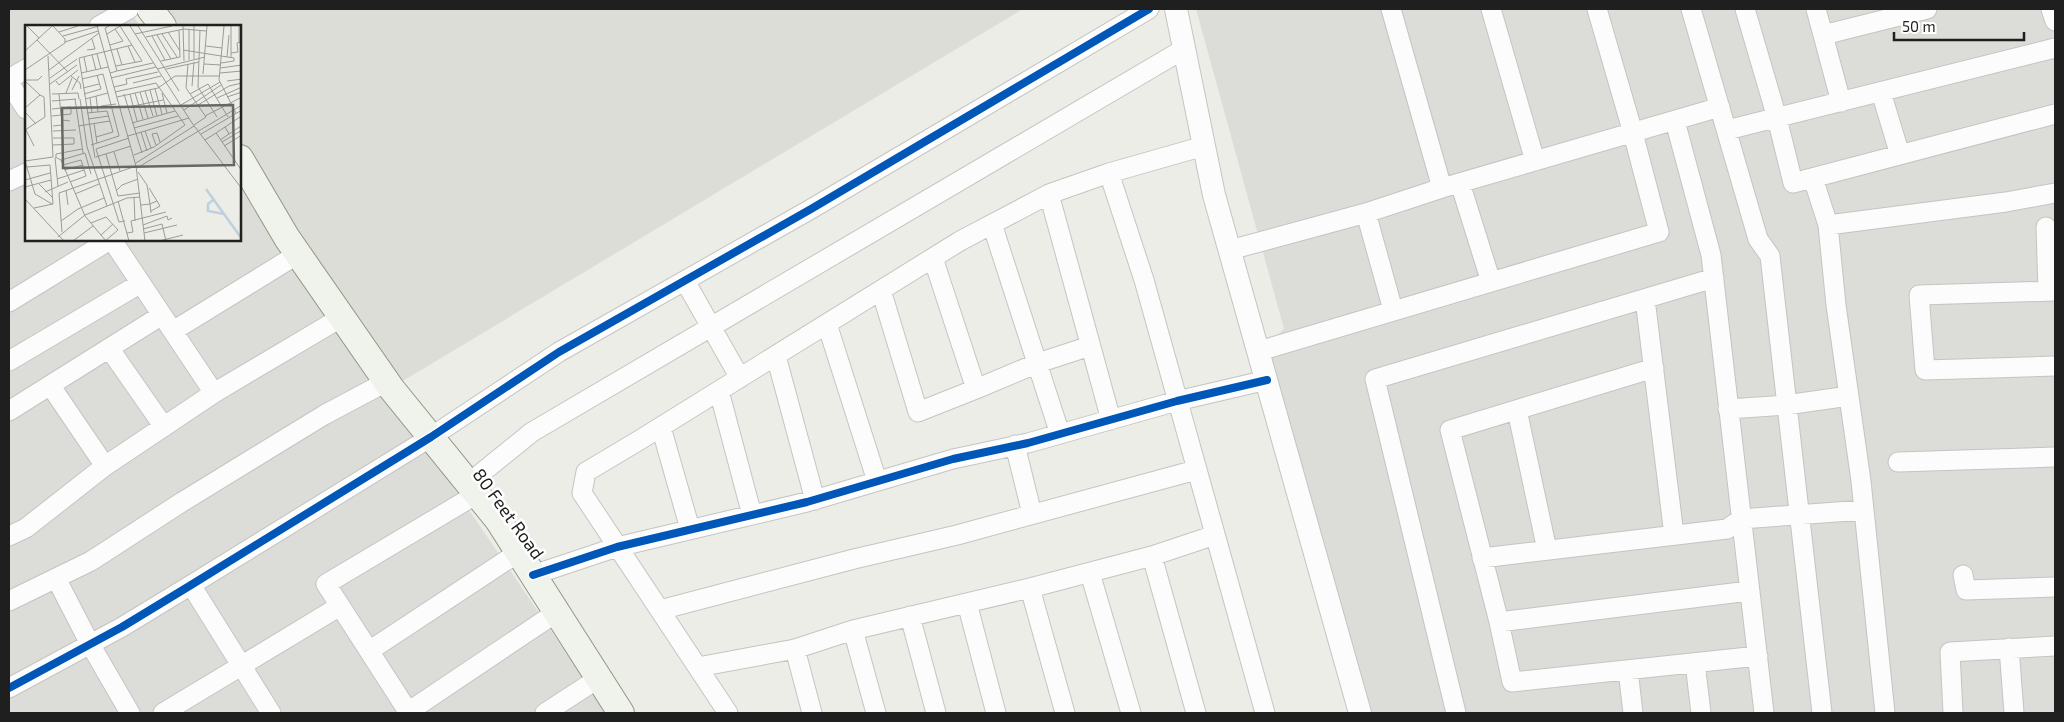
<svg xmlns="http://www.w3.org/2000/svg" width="2064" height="722" viewBox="0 0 2064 722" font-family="'Exo 2',sans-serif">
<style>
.residential{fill:#dcdcd9}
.airport{fill:#ddddd7}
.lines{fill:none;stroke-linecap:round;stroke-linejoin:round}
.minor-casing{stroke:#c4c4c2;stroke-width:21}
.tertiary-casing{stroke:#c4c4c2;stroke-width:24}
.secondary-casing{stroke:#909781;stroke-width:28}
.minor{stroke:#fcfcfc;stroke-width:19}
.tertiary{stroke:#fcfcfc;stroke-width:22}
.secondary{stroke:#f0f3eb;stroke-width:26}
.cycleway-casing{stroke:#fff;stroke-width:11}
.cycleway{stroke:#0057b8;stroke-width:8}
.labels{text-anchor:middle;stroke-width:5;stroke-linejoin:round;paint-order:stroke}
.street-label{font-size:18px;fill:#1f1f1f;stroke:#fff}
.inset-river{fill:none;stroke:#becfde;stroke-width:2.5}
.inset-road{fill:none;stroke:#9b9b98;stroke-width:1}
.view{fill:#676765;fill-opacity:0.15;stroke:#676765;stroke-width:2.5}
.inset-edge{fill:none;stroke:#1f1f1f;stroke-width:2.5}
</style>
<rect width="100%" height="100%" fill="#edede8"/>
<path class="residential" d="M9 9H128L140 26H26V240H240V173L607 713H9Z
M1196 9H2055V713H1355L1259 351 1284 329Z"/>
<path class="airport" d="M150 9H1023L391 388 240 158V26H163Z"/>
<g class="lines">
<g class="minor-casing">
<path id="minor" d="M1391 9 1442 188
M1491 9 1535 161
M1691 9 1758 239 1770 256 1822 713
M1745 9 1777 118 1793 183 2055 114
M1816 9 1841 102
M2051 9 2055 21
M99 26 129 9
M1823 35 1927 9
M9 79 26 69
M9 83 26 109
M1881 92 1900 155
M1675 121 1711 255 1764 713
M1727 130 2055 48
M1109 173 1144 280 1265 713
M1813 178 1828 225 1836 305 1861 481 1885 713
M9 181 26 173
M1460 183 1491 282
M1049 194 1111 420
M1366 213 1393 310
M992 224 1060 434
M1828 225 2006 202 2055 193
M2046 227 2048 291
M112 240 214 393 342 317
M1230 250 1366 213 1442 188 1720 107
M685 281 740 378
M881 290 918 412 976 389 933 258
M2055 291 1919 295 1925 370 2055 366
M1645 299 1674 535
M9 302 110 240
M827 324 877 481
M173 331 298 254
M109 348 164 427
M1259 351 1659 232 1633 133 1597 9
M776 356 815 500
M9 361 141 283
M1654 368 1450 430 1499 622 1512 682 1758 656
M50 385 105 466 214 393
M976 389 1038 363 1090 346
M719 391 752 515
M1728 409 1786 405 1849 396
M1517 410 1547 550
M9 411 162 315
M661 427 690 529
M1015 445 1032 514
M1898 462 2055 457
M469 483 532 432 1184 49
M9 536 26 528 105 466
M1152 556 1196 713
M1482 558 1727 529 1741 519 1864 510
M1090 573 1131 713
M533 575 617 547 807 502 953 459 1028 443 1177 401 1267 380
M1963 575 1966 590 2055 587
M56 578 90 644 130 713
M191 585 271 713
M1030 588 1065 713
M9 601 91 561 182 502 324 415 386 382
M967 603 996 713
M660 610 854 559 957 535 1196 470
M910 616 936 713
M1499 622 1749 591
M853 630 876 713
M2009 648 2014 713
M795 649 812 713
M369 651 519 552
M1695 663 1701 713
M698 667 795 649 853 630 1030 588 1152 556 1215 535
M1628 670 1633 713
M9 688 122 627 191 585 431 437 559 352 811 209 1149 9
M408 712 557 612
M163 713 340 606
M409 713 326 584 477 494
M545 713 599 678
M728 713 582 493 586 472 638 441 960 241 1049 194 1109 173 1204 146
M1456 713 1375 379 1714 278
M1953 713 1950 652 2055 646"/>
</g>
<g class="tertiary-casing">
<path id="tertiary" d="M1176 9 1214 195 1360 713"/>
</g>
<g class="secondary-casing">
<path id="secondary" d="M150 9 163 26
M240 158 287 238 391 388 498 520 621 713"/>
</g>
<use href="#minor" class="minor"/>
<use href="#tertiary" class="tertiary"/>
<use href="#secondary" class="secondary"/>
<g class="cycleway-casing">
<path id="cycleway" d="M533 575 617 547 807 502 953 459 1028 443 1177 401 1267 380
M9 688 122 627 191 585 431 437 559 352 811 209 1149 9"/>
</g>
<use href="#cycleway" class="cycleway"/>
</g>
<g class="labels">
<g class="street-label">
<text transform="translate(508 514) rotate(54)" y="6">80 Feet Road</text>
</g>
</g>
<g transform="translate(25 25)">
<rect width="216" height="216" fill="#edede8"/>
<path class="inset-river" d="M181 164 217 214M188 175 183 179V186L199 189"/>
<path class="inset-road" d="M2 1 14 13M72 1 111 141 120 216M84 1 80 3 92 46 85 48M105 1 167 98 217 164M113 1 154 66M158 1 159 36M199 1 194 55 211 88M214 1V18M164 4V35M175 5 173 62 192 92M34 7 53 1M143 7 155 26M82 9 95 1M110 9 147 1M137 9 152 32M132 10 146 34M38 11 74 1M127 11 140 35M121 12 159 4 181 6M12 15 43 47M40 17 73 6M85 20 98 16 90 4M103 21 110 37M181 21 197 23M92 24 97 40M62 25 70 24 67 14M158 25 209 33V36L196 38M0 26 27 1M206 28 213 27 212 18 217 17M72 29 76 44M67 30 71 45M59 32 62 47M202 32 204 10M206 33V1M169 34V1M136 36 155 32 154 5M163 39 161 63 181 92 169 100M179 39 196 40M91 41 117 36 95 1M195 43 217 40M132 44 180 32M141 44 174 37M0 45 40 18V14L28 1M24 45 74 8M92 46 128 38M56 48 83 42M195 48 217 46M178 49 182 1M46 51 55 58 56 64M25 53 52 34M86 53 131 42M57 54 78 49 94 111 66 120M0 55H13L17 51M31 56 34 60 53 45M202 56 217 54M108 58 136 51M25 59 52 40M167 61 169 37M89 62 102 59 101 54 133 47M58 63 74 59M130 64 137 89M47 65 54 51M125 65 132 91M120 66 128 91M90 67 131 58 160 100 129 122 109 130M115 67 123 93M41 68 47 53M110 68 118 94M137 68 142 88M27 69 53 68 54 74M34 69 36 90M59 69 76 64 72 50M99 69 117 128M105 69 112 96M165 69 183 59 203 92M71 71 73 87M92 72 133 63 150 51H195M202 72 217 67M65 73 67 88M192 73 217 62M50 74 58 128M55 74 62 122 82 181M60 74 83 68M27 76 51 74M156 80 195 57M173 80 204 61 217 58M76 81 91 79M103 82 138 75M0 83 15 70 1 57M27 84 46 82M159 85 196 60M0 87 11 99M62 88 82 86 88 107 71 112M27 91 46 89V82M180 91 217 72M63 94 84 91M69 98 72 118M107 98 150 86M28 101 37 100V95L45 96M53 101 85 96M200 102 215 92M109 103 153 91M0 105 20 92 19 72 15 70M1 105 9 121M28 106 51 105M120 106 126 123M116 107 122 126M191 108 200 102 204 109M176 109 217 85M103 111 164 93M28 113H49V119L28 120M180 115 191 108 217 146M195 115 216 101M197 117 217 105M131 120 127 109 132 108 135 117M199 121 217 110M89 127 95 146M81 129 93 171 115 168M30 132 36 135 60 191 81 216M31 132V129L57 124M71 132 106 121M30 133 33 161M70 133 54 33 107 20M36 135 60 128 66 149M0 136 28 132 23 31M0 136 10 169 27 179M111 138 169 101M38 140 56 135M2 142 25 140 28 179 9 183M112 143 217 80M39 145 58 140M113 147 122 160 125 179 132 176M32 154 59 145M0 155 25 148M45 157 61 151 56 135M14 159 27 172M0 162 26 155M124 163 135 181 126 186M41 165 43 180M91 166 97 160 113 154M20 167 43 157M50 169 74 159M109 172 110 196M0 174 39 216M93 176 104 216M116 180 125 179 126 188M36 196 53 184 79 173M100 196 94 197 71 124 104 113M66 198 81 192 93 205 80 216M118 200 142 191 143 195 147 193M118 204 137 199 141 216M37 207 34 168 111 141M102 208 108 207 106 196 141 187M119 208 152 200M76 210 88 199M33 212 60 190 102 173 115 172M48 216 68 201M134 216 158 210"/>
<path class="view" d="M208 80 209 140 38 143 37 83Z"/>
<rect width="216" height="216" class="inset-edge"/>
</g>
<rect width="2064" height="722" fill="none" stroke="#1f1f1f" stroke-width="20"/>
<path d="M1894 32v8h130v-8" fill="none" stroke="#1f1f1f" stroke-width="2.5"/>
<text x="1902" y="32" font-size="15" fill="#1f1f1f" stroke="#ffffff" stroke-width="4" paint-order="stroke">50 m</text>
</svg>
